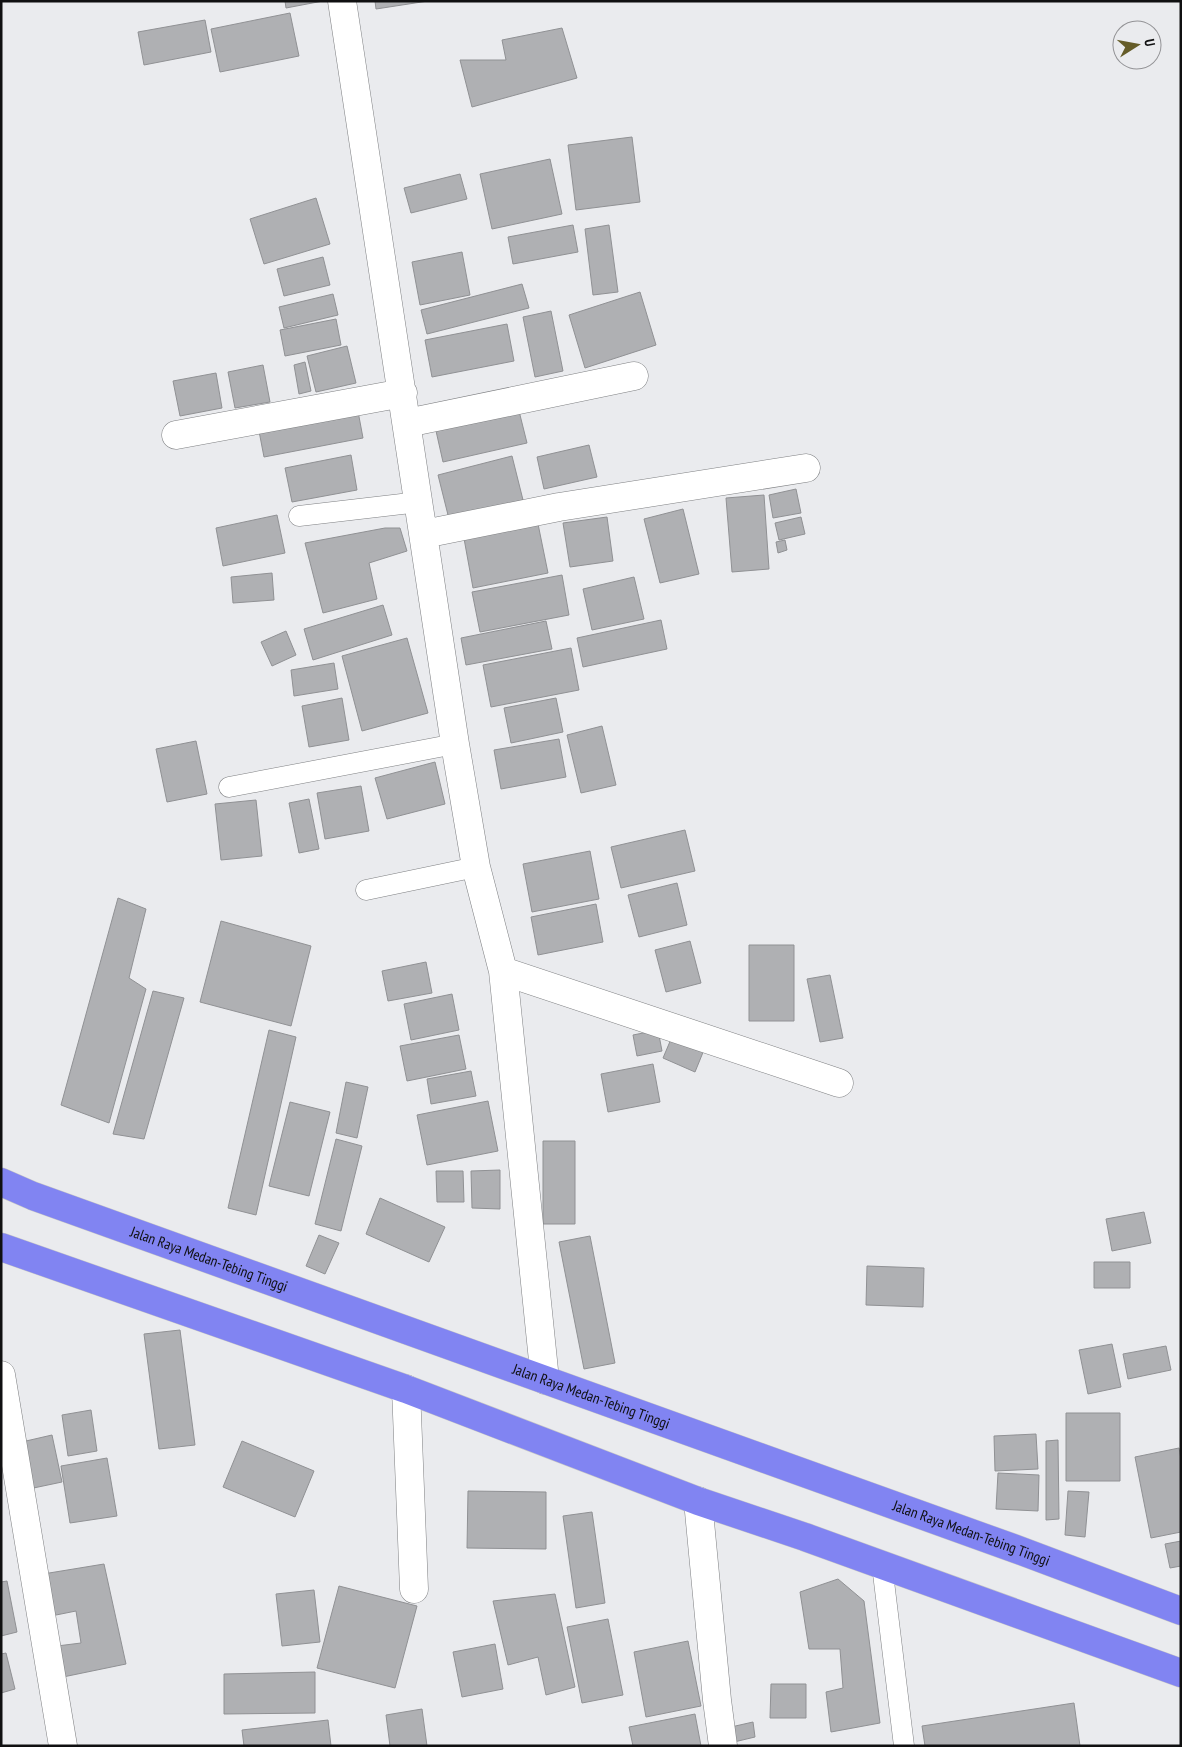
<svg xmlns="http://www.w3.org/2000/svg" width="1182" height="1747" viewBox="0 0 1182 1747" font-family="'PT Sans Narrow',sans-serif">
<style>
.building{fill:#afb0b3;stroke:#909194}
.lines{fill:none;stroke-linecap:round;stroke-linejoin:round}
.lane-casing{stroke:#7f8083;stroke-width:21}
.street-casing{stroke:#7f8083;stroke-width:29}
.highway-casing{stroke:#c6c6c6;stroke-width:29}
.lane{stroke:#fff;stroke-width:20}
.street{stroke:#fff;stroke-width:28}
.highway{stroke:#8184f2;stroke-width:28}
.labels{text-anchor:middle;stroke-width:4;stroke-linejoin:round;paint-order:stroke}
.street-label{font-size:15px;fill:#101011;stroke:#eaebee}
</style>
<rect width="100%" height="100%" fill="#eaebee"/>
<path class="building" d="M285 1H323L286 8Z
M375 1H428L376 9Z
M290 13 299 56 220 72 211 29Z
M205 20 211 52 144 65 138 32Z
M562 28 577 78 472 107 460 60H506L502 40Z
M632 137 640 202 576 210 568 145Z
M550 159 562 214 492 229 480 174Z
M460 174 467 199 411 213 404 188Z
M316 198 330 244 264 264 250 219Z
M573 225 578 252 513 264 508 237Z
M609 225 618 292 593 295 585 229Z
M462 252 470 295 420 305 412 262Z
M323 257 330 285 284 296 277 269Z
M522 284 529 308 427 334 421 310Z
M640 292 656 345 585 368 569 315Z
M333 294 338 315 284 328 279 307Z
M551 311 563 371 535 377 523 317Z
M336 319 341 345 285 356 280 330Z
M507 324 514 361 432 377 425 340Z
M347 346 356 383 316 392 307 356Z
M305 362 311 391 299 394 294 365Z
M263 365 270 402 235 408 228 372Z
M216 373 222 408 180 416 173 381Z
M517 403 527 443 443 462 434 422Z
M357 406 363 438 264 457 258 426Z
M589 445 597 477 544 489 537 457Z
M351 455 357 490 292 502 285 468Z
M512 456 523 500 449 519 438 475Z
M796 489 801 513 773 518 769 495Z
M764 495 769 569 732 572 726 498Z
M683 509 699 574 660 583 644 519Z
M277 515 285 553 223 566 216 528Z
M607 517 613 561 570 567 563 523Z
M801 517 805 534 779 540 775 523Z
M537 519 548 573 473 588 463 533Z
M385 528H400L407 551 369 563 377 599 323 613 305 543Z
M785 540 787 550 778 553 776 542Z
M272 573 274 600 233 603 231 577Z
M562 575 569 615 480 632 472 592Z
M634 577 644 619 592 630 583 589Z
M383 605 392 635 313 660 304 629Z
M661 620 667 649 583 667 577 638Z
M546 621 552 649 466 665 461 638Z
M286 631 296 655 272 666 261 642Z
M407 638 428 713 362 731 342 656Z
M571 648 579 690 491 707 483 665Z
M334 663 338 689 294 696 291 670Z
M342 698 349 740 309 747 302 706Z
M556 698 563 732 511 743 504 708Z
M602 726 616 785 581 793 567 735Z
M559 739 566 777 501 789 494 750Z
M196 741 207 794 167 802 156 749Z
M435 762 445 804 387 819 375 778Z
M361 786 369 831 325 839 317 793Z
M309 799 319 849 299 853 289 803Z
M256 800 262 856 221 860 215 804Z
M685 830 695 871 621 888 611 847Z
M590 851 599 899 532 912 523 864Z
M677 883 687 925 639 937 628 895Z
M118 898 146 909 129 978 146 989 109 1123 61 1105Z
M596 904 603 942 538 955 531 917Z
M221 921 311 946 291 1026 200 1002Z
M690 941 701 983 666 992 655 950Z
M749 945H794V1021H749Z
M426 962 432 993 388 1001 382 971Z
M830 975 843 1038 820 1042 807 979Z
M153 991 184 998 144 1139 113 1134Z
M452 994 459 1030 411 1040 404 1004Z
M269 1030 296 1037 256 1215 228 1208Z
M658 1030 662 1051 637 1056 633 1035Z
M674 1032 706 1045 695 1072 663 1058Z
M459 1035 466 1069 407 1081 400 1046Z
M653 1064 660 1102 608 1112 601 1074Z
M471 1071 476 1096 431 1104 427 1079Z
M346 1082 368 1087 357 1138 336 1133Z
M488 1101 498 1151 427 1165 417 1115Z
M290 1102 330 1112 309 1196 269 1186Z
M336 1139 362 1146 341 1231 315 1224Z
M543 1141H575V1224H543Z
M500 1170V1209L472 1208 471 1171Z
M436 1171H463L464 1202H437Z
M380 1198 445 1227 429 1262 366 1234Z
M1144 1212 1151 1243 1112 1251 1106 1219Z
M319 1235 339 1243 325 1274 306 1266Z
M590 1236 615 1363 584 1369 559 1242Z
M1094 1262H1130V1288H1094Z
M867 1266 924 1268 923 1307 866 1305Z
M180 1330 195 1445 159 1449 144 1334Z
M1112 1344 1121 1387 1088 1394 1079 1350Z
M1166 1346 1171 1370 1128 1379 1123 1354Z
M91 1410 97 1451 68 1456 62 1415Z
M1066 1413H1120V1481H1066Z
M1036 1434 1038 1469 995 1471 994 1436Z
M52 1435 62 1482 24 1490 13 1444Z
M1058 1440 1059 1519 1046 1520V1441Z
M242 1441 314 1471 295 1517 223 1487Z
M1179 1448 1181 1459V1532L1151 1538 1135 1457Z
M107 1458 117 1516 70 1523 61 1466Z
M998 1473 1039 1475 1038 1511 996 1509Z
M468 1491 546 1492V1549L467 1548Z
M1068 1491 1089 1492 1085 1537 1065 1535Z
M592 1512 605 1603 576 1608 563 1516Z
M1181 1541V1566L1170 1568 1165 1544Z
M104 1564 126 1664 63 1677 57 1646 81 1643 76 1611 51 1616 43 1574Z
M838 1579 864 1601 880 1723 831 1732 826 1692 843 1688 840 1649H809L800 1592Z
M7 1581 17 1632 1 1636V1582Z
M339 1586 417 1606 395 1688 317 1668Z
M314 1590 320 1642 282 1646 276 1594Z
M555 1594 575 1687 546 1695 538 1657 508 1665 493 1601Z
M608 1619 623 1695 582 1703 567 1627Z
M688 1641 701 1706 646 1717 634 1652Z
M495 1644 503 1689 462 1697 453 1652Z
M6 1653 15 1689 1 1693V1654Z
M315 1672V1713L224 1714V1674Z
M771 1684H806V1718H770Z
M1074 1703 1080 1746H925L922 1726Z
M422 1709 427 1746H390L386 1715Z
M695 1714 701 1746H633L629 1727Z
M328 1720 331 1746H244L242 1730Z
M753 1722 755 1737 734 1742 731 1727Z"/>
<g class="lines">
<g class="lane-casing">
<path id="lane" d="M299 516 419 502
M229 787 455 744
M366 890 476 867
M882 1565 904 1746"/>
</g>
<g class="street-casing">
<path id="street" d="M342 1 455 744 476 867 503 971 545 1380
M407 423 634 376
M176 435 403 393
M424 534 559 507 806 468
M503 971 839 1083
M1 1375 63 1746
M406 1389 414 1589
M698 1501 717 1700 723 1746"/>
</g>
<g class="highway-casing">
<g id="highway">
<path id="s1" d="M1 1182 33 1196 1013 1548 1181 1611"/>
<path d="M1 1247 406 1389 698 1501 805 1537 1181 1673"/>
</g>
</g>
<use href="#lane" class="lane"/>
<use href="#street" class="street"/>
<use href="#highway" class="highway"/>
</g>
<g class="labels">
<g class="street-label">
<text dy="5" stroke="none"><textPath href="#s1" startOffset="222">Jalan Raya Medan-Tebing Tinggi</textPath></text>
<text dy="5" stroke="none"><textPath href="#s1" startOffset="628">Jalan Raya Medan-Tebing Tinggi</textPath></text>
<text dy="5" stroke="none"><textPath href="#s1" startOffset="1032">Jalan Raya Medan-Tebing Tinggi</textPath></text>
</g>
</g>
<rect width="1182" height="1747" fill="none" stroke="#101011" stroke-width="5"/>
<g transform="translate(1137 45) rotate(79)"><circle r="24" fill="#eaebee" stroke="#939396"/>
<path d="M0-4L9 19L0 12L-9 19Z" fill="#655c28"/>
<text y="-8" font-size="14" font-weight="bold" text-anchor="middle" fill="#101011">U</text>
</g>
</svg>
